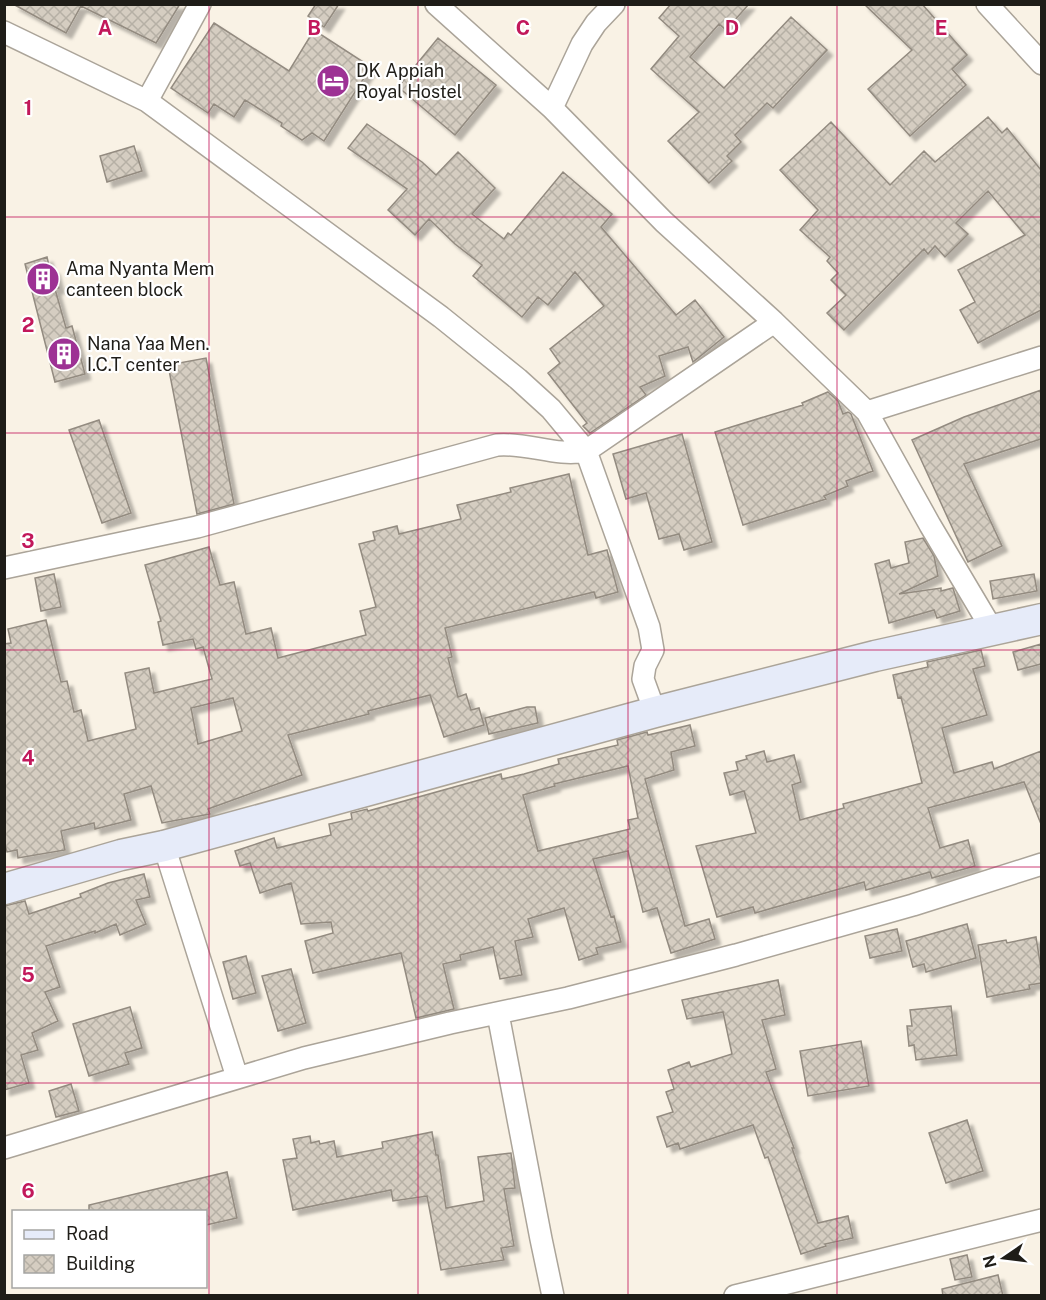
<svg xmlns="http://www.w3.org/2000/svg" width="1046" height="1300" viewBox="0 0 1046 1300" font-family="'Public Sans',sans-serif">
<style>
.building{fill:url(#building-cross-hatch);stroke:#938b80;stroke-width:1.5;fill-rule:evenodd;filter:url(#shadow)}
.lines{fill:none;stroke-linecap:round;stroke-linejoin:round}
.street-casing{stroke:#aba499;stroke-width:24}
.secondary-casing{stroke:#aba499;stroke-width:33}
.street{stroke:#fff;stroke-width:21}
.secondary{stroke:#e6ebf9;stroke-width:30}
.grid{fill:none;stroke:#c2185b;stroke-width:1.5;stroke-opacity:0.55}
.labels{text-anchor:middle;stroke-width:4.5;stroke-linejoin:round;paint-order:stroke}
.poi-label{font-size:18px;fill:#1f1d18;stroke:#fff;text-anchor:start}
.grid-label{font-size:20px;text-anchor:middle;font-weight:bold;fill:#c2185b;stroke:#fff;stroke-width:4.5;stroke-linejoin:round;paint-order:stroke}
</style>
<defs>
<pattern id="building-cross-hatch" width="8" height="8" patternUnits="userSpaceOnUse" patternTransform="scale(1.5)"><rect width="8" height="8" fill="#d5cdc1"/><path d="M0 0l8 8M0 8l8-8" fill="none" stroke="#b6b0a5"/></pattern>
<filter id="shadow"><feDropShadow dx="5.5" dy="5.5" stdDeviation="1.5" flood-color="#0004"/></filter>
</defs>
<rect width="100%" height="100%" fill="#f9f2e5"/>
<path class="building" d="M13 4H180L156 43 81 6 66 33Z
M316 4H339L324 27 308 16Z
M671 4H749L726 30 719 24 690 57 724 88 791 17 827 50 773 108 767 103 735 135 741 142 727 156 732 161 709 183 668 141 699 112 651 69 679 36 659 18Z
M864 4H922L967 55 952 69 966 85 910 136 868 89 912 50Z
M214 23 289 71 314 30 371 67 324 141 312 133 302 140 281 126 282 123 245 100 234 117 214 104 208 113 171 88Z
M438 38 496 85 455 135 398 87Z
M988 117 1002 133 1007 128 1041 170V310L978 343 960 310 975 302 958 270 1025 235 988 191 956 223 968 234 945 257 935 246 928 254 924 249 844 330 827 313 846 295 831 280 838 273 827 261 830 257 800 230 818 210 780 170 831 122 890 185 924 151 935 162Z
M367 124 422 162 436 175 458 152 495 188 472 214 504 239 508 233 511 235 563 172 612 214 601 227 676 315 695 300 724 337 693 362 688 347 659 356 665 376 640 387 646 395 590 433 583 426 587 423 548 373 560 363 550 349 604 306 575 272 548 305 538 297 522 317 473 276 482 265 455 244 429 219 415 235 388 210 407 189 348 148Z
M134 146 142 171 107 182 100 156Z
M47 257 50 270 54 269 59 288 55 289 66 328 72 326 85 374 55 382 25 264Z
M206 358 234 504 197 514 168 365Z
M1041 390V439L964 464 1002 546 968 562 912 440 964 417Z
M828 392 838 401 843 414 848 412 851 414 873 471 846 481 848 486 824 496 826 499 743 525 715 432 803 405 802 403Z
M99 420 131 513 102 523 69 430Z
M682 434 712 542 684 550 679 534 659 539 646 493 626 499 613 454Z
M569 474 588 555 607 550 618 592 596 598 594 592 445 628 452 657 448 658 458 697 466 694 471 710 479 708 484 725 444 737 430 695 368 711 369 714 288 735 302 775 208 809 210 814 162 823 151 786 124 794 131 820 95 829 94 823 61 831 65 850 18 858 17 850 7 852 4 841V644L11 643 8 629 46 620 61 682 67 681 74 712 81 710 88 741 136 729 125 673 149 668 154 693 212 679 203 647 196 649 193 639 163 645 158 622 161 621 145 565 209 547 220 585 234 582 246 634 271 628 278 658 366 635 360 611 376 607 359 544 375 540 373 532 397 526 399 534 461 519 457 505 511 492 510 488ZM233 698 242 731 198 744 191 708Z
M923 538 934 556 938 576 899 594 941 588V591L953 588 960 611 937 618 934 610 889 623 875 564 889 560 891 568 909 563 905 542Z
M54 574 61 607 41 611 35 578Z
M1034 574 1037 591 993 599 990 581Z
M1041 644V664L1018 670 1013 652Z
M981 650 985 666 973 669 987 715 942 728 954 773 992 762 994 769 1041 751V824L1024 782 928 808 940 848 968 840 975 866 932 878 930 872 866 890 864 882 755 913 753 907 717 917 696 846 756 833 744 791 730 795 724 773 738 770 736 762 747 759 746 756 764 751 767 762 794 755 801 782 792 785 800 820 844 808 843 804 922 783 901 697 898 698 893 675 928 667 927 662Z
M527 707H535L538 723 489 734 485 718Z
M690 725 695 746 671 752 674 770 645 779 685 926 709 919 715 939 671 953 657 908 643 912 628 851 593 859 611 917 614 916 621 942 596 948 598 954 579 960 564 908 528 919 533 937 515 941 522 975 500 979 493 947 460 955 461 960 443 964 454 1009 416 1018 401 953 313 973 305 941 333 933 331 922 301 924 291 883 260 893 250 863 240 866 235 851 274 838 277 848 331 835 329 824 352 819 351 813 367 809 368 811 501 774 502 779 524 774 559 764 558 759 618 745 617 740 647 732 648 735ZM628 766 638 818 628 820 630 829 538 851 523 795 555 786 554 784Z
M144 874 150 897 136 900 146 924 120 935 116 924 95 933V931L46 946 60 987 45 992 58 1021 32 1033 38 1050 21 1055 29 1083 4 1090V906L25 901 29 914 81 897 80 894 108 883Z
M967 924 976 958 926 972 924 964 913 967 906 941Z
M897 929 902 951 870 958 865 936Z
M1036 937 1041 969V983L1029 985 1030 989 987 997 978 945 1006 940 1007 943Z
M246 956 256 993 233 999 223 962Z
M291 969 306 1023 278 1031 262 976Z
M778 980 785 1015 762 1020 776 1069 766 1072 794 1148H792L818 1223 848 1216 853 1238 825 1244 826 1246 801 1254 768 1157 765 1158 753 1125 680 1149 678 1143 667 1147 657 1117 673 1112 666 1092 674 1089 668 1070 689 1062 691 1067 732 1054 723 1012 687 1019 682 1000Z
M951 1006 957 1055 916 1060 914 1045 909 1046 907 1026H912L910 1010Z
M130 1007 142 1048 125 1053 129 1064 89 1076 73 1024Z
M861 1041 869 1086 808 1096 800 1051Z
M71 1084 79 1111 56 1117 49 1091Z
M967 1120 983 1171 946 1183 929 1133Z
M432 1132 436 1155H438L446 1208 484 1201 478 1157 511 1153 515 1188 504 1189 514 1246 501 1248 504 1260 441 1270 427 1196 393 1201 391 1190 293 1210 283 1160 297 1158 293 1139 310 1136 311 1143 319 1141 320 1144 334 1141 337 1157 383 1148 382 1142Z
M227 1172 237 1218 206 1225V1212H89V1205Z
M967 1255 972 1277 955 1280 950 1259Z
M998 1275 1003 1296H943L942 1289Z"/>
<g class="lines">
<g class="street-casing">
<path id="street" d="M436 4 552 108 664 222 774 322 867 412 930 525 993 631
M987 4 1042 64
M4 32 147 101 441 317 518 379 551 409 586 451 649 627 653 650 645 666 643 679 655 712
M147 101 200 4
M552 108 582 44 596 23 614 4
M867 412 1042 357
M4 568 197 527 497 445C527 442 556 457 586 451L774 322
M164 846 237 1077
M498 1014 541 1239 553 1296
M4 1148 304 1058 450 1023 568 998 736 955 913 905 1042 864
M735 1296 1042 1220"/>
</g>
<g class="secondary-casing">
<path id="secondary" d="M4 889 121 855 164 846 655 712 875 656 1042 619"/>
</g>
<use href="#street" class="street"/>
<use href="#secondary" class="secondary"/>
</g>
<path class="grid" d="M209 4V1296M418 4V1296M628 4V1296M837 4V1296M4 217H1042M4 433H1042M4 650H1042M4 867H1042M4 1083H1042"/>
<defs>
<g id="hotel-disc" transform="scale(1.725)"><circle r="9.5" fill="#9d3294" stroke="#fff"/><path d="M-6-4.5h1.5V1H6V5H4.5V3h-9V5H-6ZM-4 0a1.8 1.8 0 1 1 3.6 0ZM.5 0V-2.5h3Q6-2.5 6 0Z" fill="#fff"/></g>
<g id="building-disc" transform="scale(1.725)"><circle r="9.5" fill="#9d3294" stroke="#fff"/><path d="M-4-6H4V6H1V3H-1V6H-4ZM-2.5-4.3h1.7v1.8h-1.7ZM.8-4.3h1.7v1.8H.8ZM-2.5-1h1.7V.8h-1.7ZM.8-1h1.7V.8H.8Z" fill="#fff"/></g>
</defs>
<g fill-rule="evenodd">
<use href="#hotel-disc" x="333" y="81"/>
<use href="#building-disc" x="43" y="279"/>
<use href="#building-disc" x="64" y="354"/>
</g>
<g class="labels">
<g class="poi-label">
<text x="356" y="77">DK Appiah<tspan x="356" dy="21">Royal Hostel</tspan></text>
<text x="66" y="275">Ama Nyanta Mem<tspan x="66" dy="21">canteen block</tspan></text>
<text x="87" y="350">Nana Yaa Men.<tspan x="87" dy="21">I.C.T center</tspan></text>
</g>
</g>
<g class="grid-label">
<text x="105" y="35">A</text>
<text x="314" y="35">B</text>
<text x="523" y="35">C</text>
<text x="732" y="35">D</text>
<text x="941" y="35">E</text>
<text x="28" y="115">1</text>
<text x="28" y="332">2</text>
<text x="28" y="548">3</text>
<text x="28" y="765">4</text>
<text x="28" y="982">5</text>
<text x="28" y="1198">6</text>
</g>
<rect width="1046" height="1300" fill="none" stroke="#1f1d18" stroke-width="12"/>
<rect x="12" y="1210" width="195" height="78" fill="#ffffff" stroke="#a5a5a3" stroke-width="1.5"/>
<rect x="24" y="1230" width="30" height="9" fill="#e6ebf9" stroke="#a5a5a3" stroke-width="1.5"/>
<text x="66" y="1240" font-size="18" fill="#1f1d18">Road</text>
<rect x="24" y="1255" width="30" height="18" fill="url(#building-cross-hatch)" stroke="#a5a5a3" stroke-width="1.5"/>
<text x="66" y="1270" font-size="18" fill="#1f1d18">Building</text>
<g transform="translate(1004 1258) rotate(256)" stroke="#ffffff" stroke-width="4.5" paint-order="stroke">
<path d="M0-4.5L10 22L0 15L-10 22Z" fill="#1f1d18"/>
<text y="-9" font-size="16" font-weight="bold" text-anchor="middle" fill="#1f1d18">N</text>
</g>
</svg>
